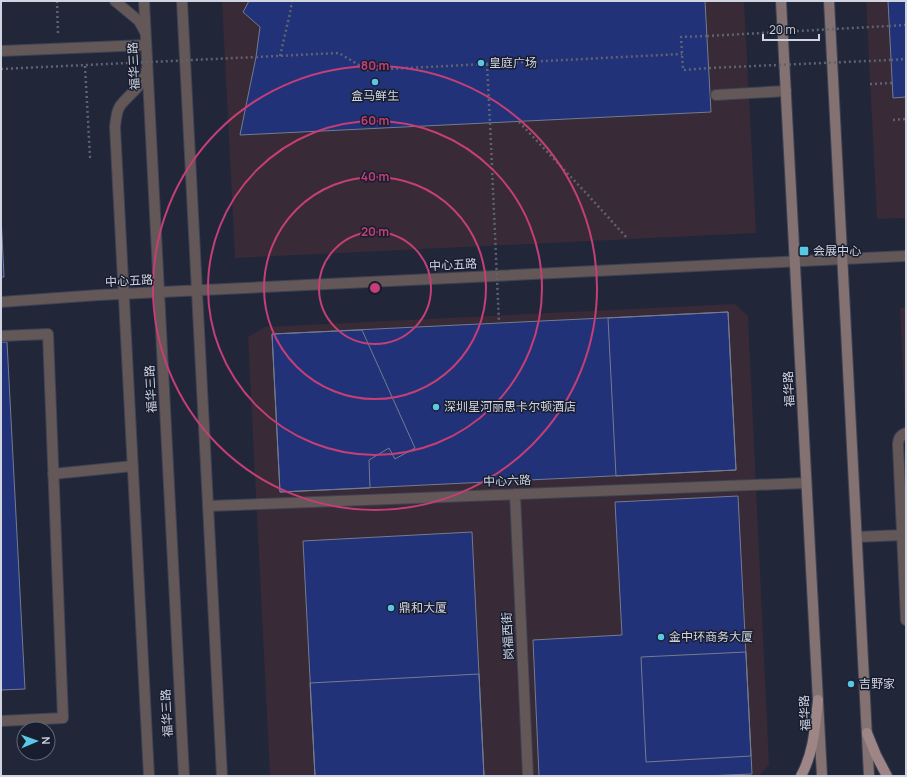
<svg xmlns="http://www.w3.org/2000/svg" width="907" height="777" viewBox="0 0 907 777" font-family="Manrope,'Noto Sans SC',sans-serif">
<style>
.commercial{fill:#382a36}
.building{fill:#223278;stroke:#737b90}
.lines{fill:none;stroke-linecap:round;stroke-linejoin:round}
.service-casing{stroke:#3d4354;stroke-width:12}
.minor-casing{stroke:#3d4354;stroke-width:12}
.tertiary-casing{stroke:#3d4354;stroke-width:12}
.secondary-casing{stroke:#3d4354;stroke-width:12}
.primary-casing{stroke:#3d4354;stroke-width:12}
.path{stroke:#5d6373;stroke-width:2.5;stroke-dasharray:2 3;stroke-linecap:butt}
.service{stroke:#635757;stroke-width:10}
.minor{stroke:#635757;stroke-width:10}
.tertiary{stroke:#635757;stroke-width:10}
.secondary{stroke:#847171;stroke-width:10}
.primary{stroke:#9d8685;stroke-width:10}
.path-bridge{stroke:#5d6373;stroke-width:2.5;stroke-dasharray:2 3;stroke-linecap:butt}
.ring{fill:none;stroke:#c53e76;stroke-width:2}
.poi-dot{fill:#59c8e4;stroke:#181e2f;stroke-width:1.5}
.labels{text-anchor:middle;stroke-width:3;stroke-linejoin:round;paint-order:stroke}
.poi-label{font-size:12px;fill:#d0d4e0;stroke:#181e2f;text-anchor:start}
.street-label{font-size:12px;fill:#d0d4e0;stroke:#181e2f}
.centre{fill:#c53e76;stroke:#181e2f;stroke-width:2}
.ring-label{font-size:12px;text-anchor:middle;font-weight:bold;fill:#c53e76;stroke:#181e2f;stroke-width:3;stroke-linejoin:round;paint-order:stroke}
</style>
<rect width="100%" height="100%" fill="#212739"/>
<path class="commercial" d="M222 1H744L756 233 235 258Z
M866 1H906V218L877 219Z
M735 304 748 316 769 765 758 776H270L248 337 265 327Z
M906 307V438L900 308Z"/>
<path class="building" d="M249 1H705L711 112 240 135 256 57 260 27 243 12Z
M888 1H906V97L893 98Z
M1 215 4 277H1Z
M728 312 736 470 280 492 272 334Z
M728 312 736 470 616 476 608 318Z
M362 330 415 448 395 459 389 448 369 460 370 488 280 492 272 334Z
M1 342H7L25 689 1 690Z
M738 496 752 774 705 776H539L533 640 622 635 615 502Z
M472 532 484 776H315L303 541Z
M746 652 751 756 646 762 641 657Z
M479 674 484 776H315L310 683Z"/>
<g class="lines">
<g class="service-casing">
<path id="service" d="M115 1 139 21 145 32
M1 51 146 45
M147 68C144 86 130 93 120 106 116 112 116 120 115 127L149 776
M716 95 786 91
M1 336 48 334 63 718 1 721
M906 433C900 435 898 439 898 445L906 620
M53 474 133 466
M857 537 902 535"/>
</g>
<g class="minor-casing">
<path id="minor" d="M515 494 528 776
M208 506 806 483"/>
</g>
<g class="tertiary-casing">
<path id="tertiary" d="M144 1 184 776
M182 1 222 776
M1 302 99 295 906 256"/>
</g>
<g class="secondary-casing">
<path id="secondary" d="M781 1 822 776
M829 1 869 776"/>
</g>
<g class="primary-casing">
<path id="primary" d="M867 733 876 755 887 776
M801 776C814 752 815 727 818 700"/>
</g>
<path class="path" d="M57 1 58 34
M889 26 906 25
M707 36 681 37 683 70 709 68
M280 56 290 13 292 1
M256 57 339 53 367 70 682 54
M891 60 906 59
M487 64 490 123
M85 66 90 157H92
M870 84 892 83
M893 120 906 119
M519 122 587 194 627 238"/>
<use href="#service" class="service"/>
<use href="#minor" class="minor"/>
<use href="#tertiary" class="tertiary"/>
<use href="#secondary" class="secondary"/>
<use href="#primary" class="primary"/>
<path class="path-bridge" d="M707 36 889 26
M709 68 891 60
M1 69 256 57
M490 123 499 323"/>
</g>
<g class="ring">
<circle cx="375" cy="288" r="56"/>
<circle cx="375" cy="288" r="111"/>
<circle cx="375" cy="288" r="167"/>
<circle cx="375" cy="288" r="222"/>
</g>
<g class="poi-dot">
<circle cx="481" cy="63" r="4"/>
<circle cx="375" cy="82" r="4"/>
<rect x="799" y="246" width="10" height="10" rx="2"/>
<circle cx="436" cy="407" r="4"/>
<circle cx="391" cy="608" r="4"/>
<circle cx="661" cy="637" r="4"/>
<circle cx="851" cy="684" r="4"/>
</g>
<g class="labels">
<g class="poi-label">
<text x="489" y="67">皇庭广场</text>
<text x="375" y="100" text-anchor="middle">盒马鲜生</text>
<text x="813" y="255">会展中心</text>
<text x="444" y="411">深圳星河丽思卡尔顿酒店</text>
<text x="399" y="612">鼎和大厦</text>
<text x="669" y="641">金中环商务大厦</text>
<text x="859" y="688">吉野家</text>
</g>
<g class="street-label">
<text transform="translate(134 66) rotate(-93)" y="4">福华三路</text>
<text transform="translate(453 265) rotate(-3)" y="4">中心五路</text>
<text transform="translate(129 281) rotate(-3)" y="4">中心五路</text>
<text transform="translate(151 389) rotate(-93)" y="4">福华三路</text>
<text transform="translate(789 389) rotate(-93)" y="4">福华路</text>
<text transform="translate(507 481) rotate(-2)" y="4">中心六路</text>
<text transform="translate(508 636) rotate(-93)" y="4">岗福西街</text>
<text transform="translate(167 713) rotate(-93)" y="4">福华三路</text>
<text transform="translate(805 713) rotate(-93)" y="4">福华路</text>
</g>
</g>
<circle cx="375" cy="288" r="6" class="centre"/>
<g class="ring-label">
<text x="375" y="70">80 m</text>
<text x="375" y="125">60 m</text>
<text x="375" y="181">40 m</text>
<text x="375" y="236">20 m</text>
</g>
<rect width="907" height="777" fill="none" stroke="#d0d4e0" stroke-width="4"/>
<g transform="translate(36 741) rotate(88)"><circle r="19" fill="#181e2f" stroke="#626776"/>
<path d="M0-3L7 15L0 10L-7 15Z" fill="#59c8e4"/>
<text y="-6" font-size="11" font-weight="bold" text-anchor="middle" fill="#d0d4e0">N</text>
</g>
<path d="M763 34v6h56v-6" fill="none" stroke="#d0d4e0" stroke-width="2"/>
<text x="769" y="34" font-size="12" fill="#d0d4e0" stroke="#181e2f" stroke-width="3" paint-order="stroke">20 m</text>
</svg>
